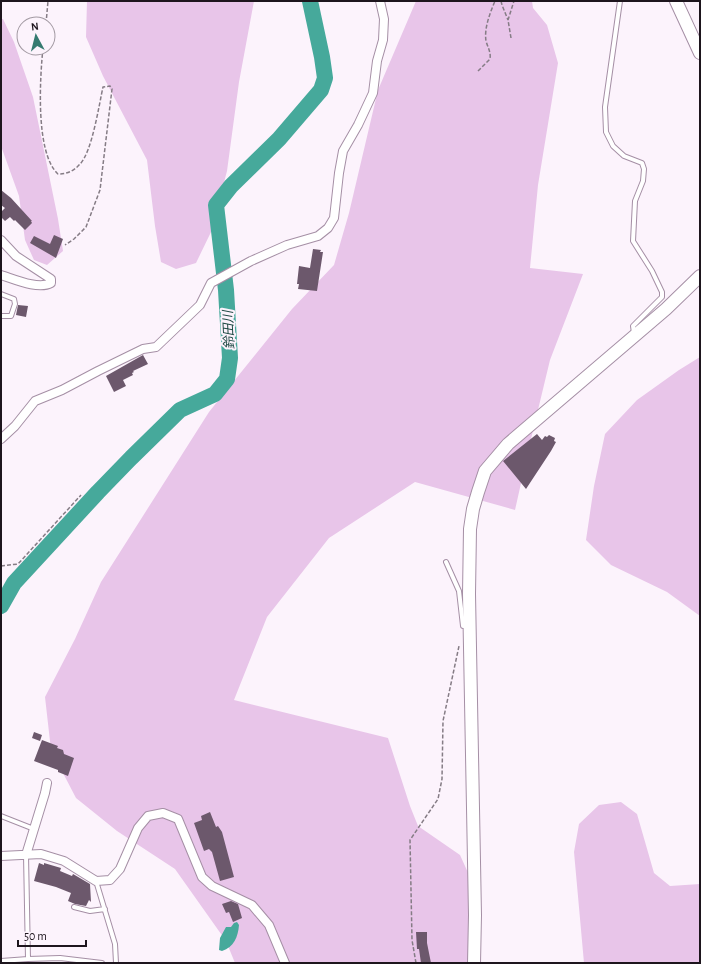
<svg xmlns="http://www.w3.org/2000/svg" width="701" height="964" viewBox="0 0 701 964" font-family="'Alegreya Sans','Noto Sans JP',sans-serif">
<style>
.green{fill:#e8c5e9}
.water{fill:#46a99b}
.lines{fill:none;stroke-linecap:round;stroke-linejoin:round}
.river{stroke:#46a99b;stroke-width:16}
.building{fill:#6c586c}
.lane-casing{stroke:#a58fa5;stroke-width:6}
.street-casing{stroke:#a58fa5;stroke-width:10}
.secondary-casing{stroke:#a58fa5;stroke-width:14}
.path{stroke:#857c85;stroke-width:1.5;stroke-dasharray:4 2;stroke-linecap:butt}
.lane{stroke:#fff;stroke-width:4}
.street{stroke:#fff;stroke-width:8}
.secondary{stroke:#fff;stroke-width:12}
.labels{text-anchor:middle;stroke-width:4;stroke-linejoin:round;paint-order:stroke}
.water-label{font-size:13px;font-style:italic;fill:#1c4842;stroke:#fcf3fc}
</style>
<rect width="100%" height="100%" fill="#fcf3fc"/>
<path class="green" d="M87 1H254L239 82 227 171 211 232 196 263 176 269 161 262 155 226 147 160 103 76 86 37Z
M416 1H532L533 8 547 25 558 63 538 185 530 268 583 274 550 360 530 443 515 510 415 482 329 538 267 617 234 700 388 738 410 806 418 826 460 855 479 897 474 963H235L226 941 175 869 117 831 76 798 51 750 45 697 75 639 101 582 209 412 292 309 334 265 349 213 378 90Z
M1 19H3L14 42 33 97 58 219 63 251 47 265 34 260 25 240 19 196 1 146Z
M700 357V616L667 592 611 565 586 540 594 486 605 434 637 400 679 370Z
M621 802 637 814 654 873 670 886 700 884V963H584L574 852 579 824 599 805Z"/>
<path class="water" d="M237 922 239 925C238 937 234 947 222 951L219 950 220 938 226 927H231L234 923Z"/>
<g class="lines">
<path class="river" d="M1 606 14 583 98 492 131 458 180 410 215 394 227 379 230 358 226 290 216 205 231 186 279 139 321 90 325 78 322 57 310 1"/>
</g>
<path class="building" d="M1 190 11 198 32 221H31L32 223 25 230 15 220 14 221 10 217 5 221 1 217V212L5 208 1 205Z
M54 235 63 239 56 258 30 243 34 236 50 244Z
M313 249 321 250 320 252H323L317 291 298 289 299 284H297L299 266 310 268Z
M18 305 28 306 26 317 16 315Z
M143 355 148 364 133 371 134 372 132 373 133 375 123 380 126 386 114 392 106 376Z
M537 434 542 440 545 436 547 437 549 435 555 438 554 441 556 442 551 451 526 489 503 461Z
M34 732 42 735 40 741 32 738Z
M42 740 58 746 57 748 63 750 64 754 74 758 68 776 58 772V770L34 761Z
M210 812 216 827 218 826 222 832 234 877 220 881 212 852 209 849 204 851 194 823 202 820 201 816Z
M39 863 44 865V863L61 868 60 871 72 876 73 874 90 884 91 902 89 900 86 906 75 904 68 901 71 893 56 887 34 881Z
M231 901 238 904 242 918 233 922 229 912 226 913 222 904Z
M416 932H427V943L431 963H421L419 949H417Z"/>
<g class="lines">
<g class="lane-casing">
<path id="lane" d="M620 1 605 107 606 132 613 146 624 156 642 163 644 169 643 181 635 201 633 241 652 271 662 292V297L633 326 634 333
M1 294 14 299 15 304 11 316H1
M446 562 459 591 463 626H469
M1 816 34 829
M96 881 115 944 116 963
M74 907 90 911 105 909
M28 959 60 958 102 963
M1 961 28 959 26 855"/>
</g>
<g class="street-casing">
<path id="street" d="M1 240 16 256 51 279V283C38 290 14 279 1 275
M1 439 15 426 35 401 62 390 98 371 143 349 156 347 200 305 211 283 251 261 287 245 318 236 328 228 334 218 339 173 343 151 358 125 373 93 377 61 383 40 384 19 380 1
M26 855 45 793 47 783
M1 856 41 854 64 861 96 881 110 880 120 869 138 828 148 816 163 813 178 819 202 877 212 886 252 905 269 925 285 963"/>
</g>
<g class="secondary-casing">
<path id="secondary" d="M676 1 700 53
M474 963 475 915 469 594 470 529 473 509 478 492 485 471 508 444 666 309 700 276"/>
</g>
<path class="path" d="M501 1 502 5 508 20
M46 24 48 1
M511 38 508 20 514 1
M43 48C40 77 35 153 58 174 67 174 74 171 80 164 92 152 99 105 103 87L110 86 112 89 100 190 86 227 74 239 65 245
M478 71 490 59C491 52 488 48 486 41 484 28 490 13 495 1
M1 566 18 564 81 495
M416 963 412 940 410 840 438 799 442 779 443 721 459 646"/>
<use href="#lane" class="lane"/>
<use href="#street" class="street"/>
<use href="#secondary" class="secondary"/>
</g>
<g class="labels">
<g class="water-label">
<text transform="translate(228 330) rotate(-93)" y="5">鈴田川</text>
</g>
</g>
<rect width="701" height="964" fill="none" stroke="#1d151d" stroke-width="4"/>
<g transform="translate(36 36) rotate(353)"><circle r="19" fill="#fcf3fc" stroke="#a39aa3"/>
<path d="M0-3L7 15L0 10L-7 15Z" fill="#357a70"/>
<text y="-6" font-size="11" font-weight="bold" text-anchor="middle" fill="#1d151d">N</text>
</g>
<path d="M18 940v6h68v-6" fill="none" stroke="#1d151d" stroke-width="2"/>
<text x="24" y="940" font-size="12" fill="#1d151d" stroke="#fcf3fc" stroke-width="3" paint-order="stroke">50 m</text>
</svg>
